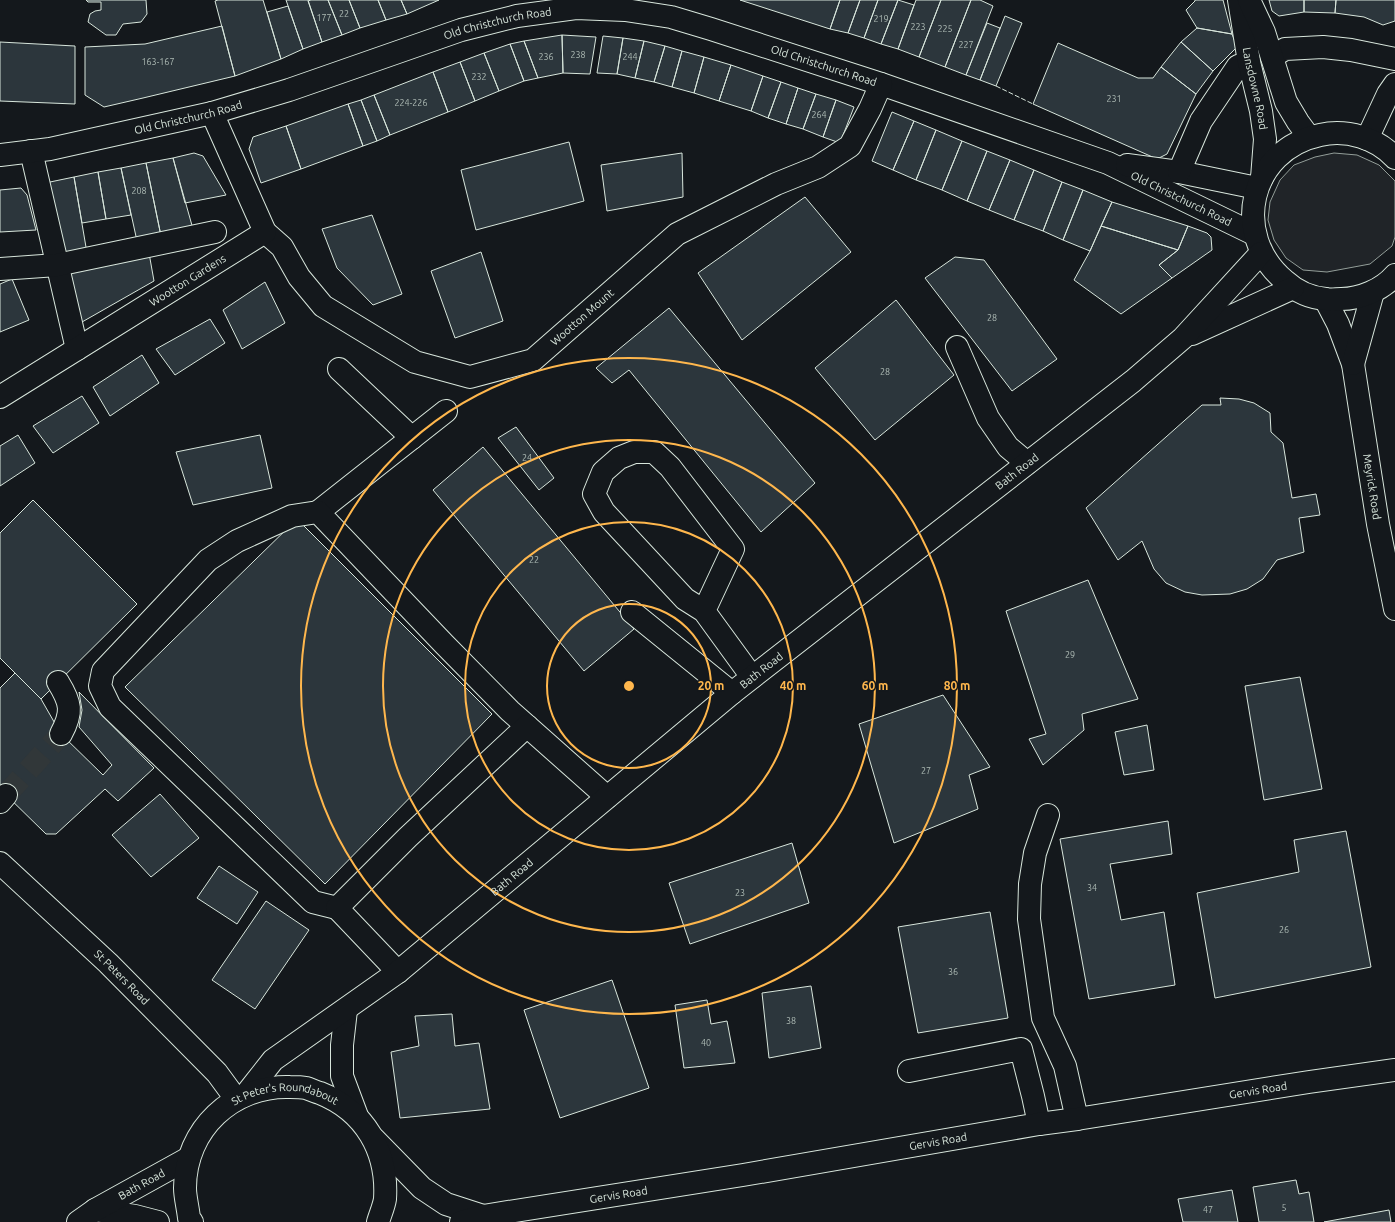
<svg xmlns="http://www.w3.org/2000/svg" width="1395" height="1222" viewBox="0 0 1395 1222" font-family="Ubuntu,sans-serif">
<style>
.green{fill:#202428;stroke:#939e99}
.building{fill:#2c363c;stroke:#d8e6dc}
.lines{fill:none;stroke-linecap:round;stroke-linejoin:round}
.minor-tunnel{stroke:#313739;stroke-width:22;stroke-dasharray:22 11;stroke-linecap:butt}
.minor-casing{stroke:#d8e6dc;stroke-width:24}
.major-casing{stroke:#d8e6dc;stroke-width:24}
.minor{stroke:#14181c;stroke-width:22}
.major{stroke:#14181c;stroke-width:22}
.fence{stroke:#d8e6dc;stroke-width:1;stroke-dasharray:5 2;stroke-linecap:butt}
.ring{fill:none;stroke:#ffb74d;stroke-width:2}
.labels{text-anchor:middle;stroke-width:3;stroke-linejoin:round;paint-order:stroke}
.number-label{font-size:9px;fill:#adbab4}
.street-label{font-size:11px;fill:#d8e6dc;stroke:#14181c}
.centre{fill:#ffb74d;stroke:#14181c;stroke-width:2}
.ring-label{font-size:12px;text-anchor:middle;font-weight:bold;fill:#ffb74d;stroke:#14181c;stroke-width:3;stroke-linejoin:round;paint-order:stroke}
</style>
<rect width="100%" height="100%" fill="#14181c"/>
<path class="green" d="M1334 153 1357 155 1379 165 1395 181V237L1392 246 1370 264 1327 272 1303 270 1286 258 1274 240 1268 220 1270 202 1280 180 1294 165 1315 157Z"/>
<path class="building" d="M86 0H146L147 14 141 22 123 24 116 35H106L88 22 90 14 95 11 101 10V2H88Z
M218 0H263L281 59 235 76 215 1Z
M286 0H308L322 42 303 49Z
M311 0H328L342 35 322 42 308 1Z
M328 0H349L360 28 342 35Z
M349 0H378L386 20 360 28Z
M378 0H401L407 14 386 20Z
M401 0H439L407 14Z
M740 0H840L830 29Z
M840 0H860L848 33 830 29Z
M860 0H878L864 38 848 33Z
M878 0H898L881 44 864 38Z
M898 0 914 5 898 49 881 44Z
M916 0H941L919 57 898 49Z
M941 0H971L945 67 919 57Z
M971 0H980L993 6 966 75 945 67Z
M1195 0H1223L1232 34 1197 28 1186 10 1195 1Z
M1269 0H1304V12L1279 16 1272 11Z
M1304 0H1336L1335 13 1304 12Z
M1336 0H1395V21L1383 25 1364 17 1335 13Z
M288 6 303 49 281 59 267 12Z
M1005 16 1022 23 996 86 980 80Z
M987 23 1000 28 980 80 966 75Z
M222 26 235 76 143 98 104 107 85 95V47L145 44Z
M1197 28 1232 34 1237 47 1213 71 1181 42Z
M562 35 563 73 538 78 524 41Z
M562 35 596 37 590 74 563 73Z
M603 36 623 38 617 74 597 73Z
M623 38 644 41 635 78 617 74Z
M524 41 538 78 524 81 510 44Z
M644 41 665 46 654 82 635 78Z
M0 42 75 46V104L0 101Z
M1181 42 1213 71 1196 94 1161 67Z
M1058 43 1138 78H1153L1161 67 1196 94 1167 154 1157 159 1033 104Z
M510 44 524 81 499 91 484 53Z
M665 46 682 51 672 87 654 82Z
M682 51 704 57 694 93 672 87Z
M484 53 499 91 475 101 460 62Z
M704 57 731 65 719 101 694 93Z
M460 62 475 101 448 112 433 72Z
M731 65 763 76 751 111 719 101Z
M433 72 448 112 390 135 374 95Z
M763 76 781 82 768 118 751 111Z
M781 82 798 88 786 124 768 118Z
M798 88 816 94 803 129 786 124Z
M816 94 836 100 823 137 803 129Z
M374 95 390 135 377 141 361 100Z
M361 100 377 141 363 146 348 104Z
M836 100 854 107 840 143 823 137Z
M348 104 363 146 301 169 286 126Z
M892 112 914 121 893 170 872 161Z
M914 121 936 130 916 180 893 170Z
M286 126 301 169 261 183 249 149 253 137Z
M936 130 962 141 942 190 916 180Z
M962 141 987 151 967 201 942 190Z
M569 142 584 201 476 230 461 170Z
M987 151 1010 160 989 210 967 201Z
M194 153 203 156 226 195 185 203 173 158Z
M682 153 683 197 607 211 601 165Z
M173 158 193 229 161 236 146 163Z
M1010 160 1034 170 1014 220 989 210Z
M146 163 161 236 137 241 121 168Z
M121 168 131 215 106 219 98 172Z
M1034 170 1062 182 1043 231 1014 220Z
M98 172 106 219 82 223 74 177Z
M74 177 87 253 62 260 45 190 50 182Z
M1062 182 1083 190 1063 240 1043 231Z
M21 188 27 195 36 230 0 232V190Z
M1083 190 1112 202 1090 251 1063 240Z
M805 197 851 252 742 340 698 273Z
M1112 202 1188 226 1178 250 1101 226Z
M372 215 402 294 373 305 337 268 322 229Z
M1101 226 1178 250 1159 265 1172 278 1121 314 1074 280 1090 251Z
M1188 226 1207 233 1211 237 1212 250 1172 278 1159 265 1178 250Z
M481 252 503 321 455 338 431 271Z
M149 253 154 281 75 326 69 270Z
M955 257 984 260 1057 359 1012 391 925 278Z
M12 279 29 320 0 332V284Z
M265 282 285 323 242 349 223 310Z
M896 300 954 375 875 440 815 368Z
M669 308 815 483 761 532 629 370 612 383 596 368Z
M210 319 225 343 175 375 156 349Z
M142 355 159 383 110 416 93 387Z
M82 396 99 423 53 453 33 426Z
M1220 398 1239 399 1254 403 1270 413 1271 432 1283 443 1292 498 1316 494 1320 515 1299 518 1304 552 1277 560 1263 579 1247 589 1230 594 1202 595 1185 592 1166 583 1154 569 1142 541 1118 560 1086 508 1202 405H1221Z
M516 427 554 478 539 490 498 438Z
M18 435 35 463 0 486V446Z
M260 435 272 488 193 505 176 452Z
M483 447 634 629 584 671 433 490Z
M33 500 137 604 41 699 0 658V533Z
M297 519 492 714 325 884 125 687Z
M1088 580 1138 699 1082 714 1084 730 1043 765 1029 739 1046 734 1006 611Z
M15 673 41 699 61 734 103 775 112 765 79 727 82 710 79 692 154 768 118 801 105 789 56 834H46L0 789V688Z
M1300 677 1322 789 1264 800 1245 686Z
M943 695 990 767 969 775 978 809 894 843 859 724Z
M1147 725 1154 770 1124 775 1115 732Z
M160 794 199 838 151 877 112 835Z
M1168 821 1172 854 1110 864 1121 920 1164 912 1175 985 1089 999 1060 839Z
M1346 831 1371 967 1215 998 1197 893 1299 872 1294 840Z
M792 843 809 903 690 944 669 883Z
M219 866 258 892 237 924 197 898Z
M266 901 309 930 255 1009 212 980Z
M990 912 1008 1018 918 1033 898 927Z
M612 980 649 1088 560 1118 524 1010Z
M811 986 821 1048 769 1058 762 993Z
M707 1000 711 1024 727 1021 735 1063 684 1068 675 1005Z
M452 1014 455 1046 479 1043 490 1109 400 1118 391 1052 419 1046 415 1016Z
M1296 1180 1299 1194 1309 1192 1314 1222H1259L1253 1187Z
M1232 1190 1238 1222H1183L1178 1199Z
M1389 1210 1391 1222H1324Z"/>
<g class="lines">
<path class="minor-tunnel" d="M6 795 61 734"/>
<g class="minor-casing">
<g id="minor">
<path d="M1272 57 1285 49 1323 47 1351 50 1395 59"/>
<path d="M31 151 77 349"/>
<path id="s1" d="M0 155 50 149 212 113 289 90 461 30 517 16 576 8 625 10 671 17 711 29 881 84 1108 163 1254 234"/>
<path d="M1127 165 1179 172 1257 188"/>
<path d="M1179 172 1201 121 1238 66 1249 62"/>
<path id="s2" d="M265 232 282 247 299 277 323 306 415 362 470 377 533 360 677 234 776 184 818 167 850 146 870 109 881 84"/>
<path d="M0 269 57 265 215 232"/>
<path id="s3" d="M1325 299 1338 324 1353 364 1378 524 1395 609"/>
<path d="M957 347 988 418 1008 447 1027 463"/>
<path d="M1353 364 1373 292"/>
<path d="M339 369 412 438"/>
<path id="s4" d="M0 397 265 232 212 113"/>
<path d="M318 512 446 411"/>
<path d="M704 611 685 599 604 512 594 494 603 472 619 458 634 452H654L670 467 733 549 704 611 752 677"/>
<path d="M632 612 732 693"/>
<path d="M58 682C71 703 73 712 61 734"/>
<path d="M0 802 6 795"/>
<path d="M1048 815 1035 853 1030 884 1029 919 1043 1018 1065 1066 1077 1119"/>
<path id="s5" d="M0 863 108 963 217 1073 236 1099"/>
<path d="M337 908 313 902 110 707 100 686 103 671 208 560 237 541 292 516 318 512 444 644 510 711 527 726"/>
<path d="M398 972 337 908 408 837 527 726 607 797"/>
<path d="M909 1071 1021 1049 1033 1096 1039 1124"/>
<path d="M374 1139 422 1188 446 1204 483 1216"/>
<path id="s6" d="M461 1222 483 1216 743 1175 1039 1124 1077 1119 1309 1082 1395 1070"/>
</g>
</g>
<g class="major-casing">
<g id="major">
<path id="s7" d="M1239 0 1249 62 1261 111 1265 139 1262 178"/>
<path d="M1249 0 1264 32 1286 102 1298 122 1309 137"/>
<path d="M1367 139 1388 94 1395 84"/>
<path d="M1395 158C1377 138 1347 129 1320 135 1249 150 1230 235 1285 281 1296 291 1311 298 1326 299 1331 300 1336 299 1341 299 1360 299 1382 290 1395 275"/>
<path d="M1192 334 1293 288"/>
<path d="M346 1010 342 1045V1076L357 1116"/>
<path id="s8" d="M247 1093 273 1060 398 972 732 693 1133 381 1183 338 1261 253"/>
<path d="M95 1210 135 1216 158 1222"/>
<path id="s9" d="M78 1222 95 1210 189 1158"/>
<path id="s10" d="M192 1222 189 1218C188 1208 185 1197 185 1188 185 1129 233 1085 290 1087 295 1087 301 1087 306 1088 310 1089 315 1092 320 1093 365 1111 388 1151 385 1199 384 1206 380 1215 378 1222"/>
</g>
</g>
<use href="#minor" class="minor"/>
<use href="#major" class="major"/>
<path class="fence" d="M996 86 1033 104"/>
</g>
<g class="ring">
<circle cx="629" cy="686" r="82"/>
<circle cx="629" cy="686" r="164"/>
<circle cx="629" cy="686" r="246"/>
<circle cx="629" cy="686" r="328"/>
</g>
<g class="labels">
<g class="number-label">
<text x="344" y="17">22</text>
<text x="324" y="21">177</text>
<text x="881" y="22">219</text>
<text x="918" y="30">223</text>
<text x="945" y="32">225</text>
<text x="966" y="48">227</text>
<text x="578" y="58">238</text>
<text x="546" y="60">236</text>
<text x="630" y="60">244</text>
<text x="158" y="65">163-167</text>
<text x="479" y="80">232</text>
<text x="1114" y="102">231</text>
<text x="411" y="106">224-226</text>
<text x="819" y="118">264</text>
<text x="139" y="194">208</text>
<text x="992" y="321">28</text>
<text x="885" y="375">28</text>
<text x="527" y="461">24</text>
<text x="534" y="563">22</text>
<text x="1070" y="658">29</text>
<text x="926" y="774">27</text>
<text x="1092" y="891">34</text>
<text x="740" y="896">23</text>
<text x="1284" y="933">26</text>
<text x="953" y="975">36</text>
<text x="791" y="1024">38</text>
<text x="706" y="1046">40</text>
<text x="1284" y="1211">5</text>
<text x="1208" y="1213">47</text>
</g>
<g class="street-label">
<text dy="4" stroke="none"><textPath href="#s1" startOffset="516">Old Christchurch Road</textPath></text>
<text dy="4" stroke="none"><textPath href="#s1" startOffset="852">Old Christchurch Road</textPath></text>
<text dy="4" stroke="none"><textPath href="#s7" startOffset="90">Lansdowne Road</textPath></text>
<text dy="4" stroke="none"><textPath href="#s1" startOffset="192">Old Christchurch Road</textPath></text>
<text dy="4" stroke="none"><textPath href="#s1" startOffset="1234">Old Christchurch Road</textPath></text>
<text dy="4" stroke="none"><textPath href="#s4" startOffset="221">Wootton Gardens</textPath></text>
<text dy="4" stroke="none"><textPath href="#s2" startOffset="390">Wootton Mount</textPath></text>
<text dy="4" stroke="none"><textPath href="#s8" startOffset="991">Bath Road</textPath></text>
<text dy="4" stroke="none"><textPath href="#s3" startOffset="195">Meyrick Road</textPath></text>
<text dy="4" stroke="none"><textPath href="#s8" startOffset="667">Bath Road</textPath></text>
<text dy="4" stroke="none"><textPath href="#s8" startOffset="343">Bath Road</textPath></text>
<text dy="4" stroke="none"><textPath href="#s5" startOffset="167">St Peters Road</textPath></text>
<text dy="4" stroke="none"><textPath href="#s6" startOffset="808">Gervis Road</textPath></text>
<text dy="4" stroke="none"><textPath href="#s10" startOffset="193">St Peter's Roundabout</textPath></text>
<text dy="4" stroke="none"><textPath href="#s6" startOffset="484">Gervis Road</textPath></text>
<text dy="4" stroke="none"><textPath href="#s9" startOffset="74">Bath Road</textPath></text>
<text dy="4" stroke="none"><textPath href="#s6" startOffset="160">Gervis Road</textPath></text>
</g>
</g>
<circle cx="629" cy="686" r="6" class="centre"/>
<g class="ring-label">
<text x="711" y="690">20 m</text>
<text x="793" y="690">40 m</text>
<text x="875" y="690">60 m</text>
<text x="957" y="690">80 m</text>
</g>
</svg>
